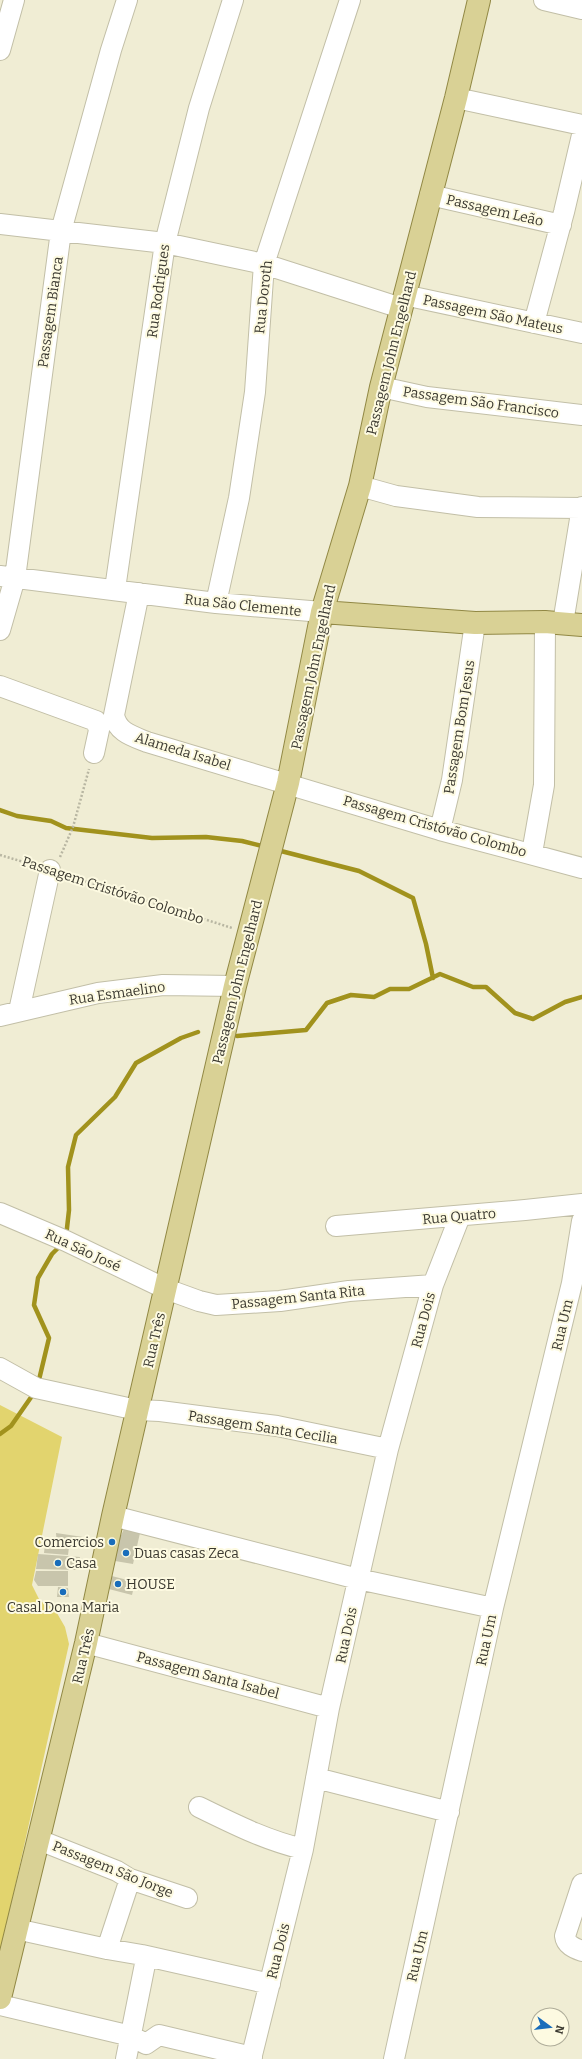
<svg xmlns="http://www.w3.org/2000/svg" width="582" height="2059" viewBox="0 0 582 2059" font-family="Bitter,serif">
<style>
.green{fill:#e2d46e}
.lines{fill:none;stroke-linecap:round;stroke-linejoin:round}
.stream{stroke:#a1921d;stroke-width:4.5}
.building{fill:#c8c5ac}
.minor-casing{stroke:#c2bfa7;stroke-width:22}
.major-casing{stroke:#918844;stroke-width:24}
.path{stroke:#b8b6a2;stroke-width:2.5;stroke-dasharray:2 2;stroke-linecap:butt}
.minor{stroke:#fff;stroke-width:20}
.major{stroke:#d9d195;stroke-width:22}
.poi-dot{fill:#196dbb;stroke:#fdfae1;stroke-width:1.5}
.labels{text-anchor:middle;stroke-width:4;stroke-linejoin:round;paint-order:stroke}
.street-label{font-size:14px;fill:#3b3930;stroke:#fdfae1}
.poi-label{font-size:14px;fill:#3b3930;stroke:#fdfae1;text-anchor:start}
</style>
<rect width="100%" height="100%" fill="#f0edd4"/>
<path class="green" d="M0 1405 62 1437 32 1585 40 1601 54 1608 65 1627 69 1644 0 1954Z"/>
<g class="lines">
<path class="stream" d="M0 810 17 816 51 821 66 828 152 838 206 837 242 841 266 847
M277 850 359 871 413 898 426 944 433 978
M237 1036 306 1030 327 1003 351 995 374 997 390 989H409L440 974 473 987H486L515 1013 533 1019 565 1002 582 997
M66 1237 69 1210 68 1167 76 1135 115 1097 136 1063 181 1038 198 1032
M38 1384 49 1338 34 1305 38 1278 52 1254 62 1244
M0 1434 11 1426 34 1393"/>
</g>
<path class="building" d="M124 1529 140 1533 133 1564 115 1561 117 1544Z
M56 1533 83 1537V1545L57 1544Z
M45 1544 69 1547 68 1555 44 1553Z
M38 1554 80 1557 78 1570 36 1569Z
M36 1571H68V1586H38L34 1580Z
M104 1574 135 1582 132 1595 101 1587Z
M58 1587 68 1588 69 1597H57Z"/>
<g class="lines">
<g class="minor-casing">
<path id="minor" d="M544 0 582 9
M0 50 14 0
M456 98 582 125
M430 195 561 225
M0 224 165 243 264 264 401 308
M404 295 582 333
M534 323 564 212 582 135
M381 387 427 397 582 415
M360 486 396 496 478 507 582 508
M0 576 216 603 322 612
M115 589 165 243 199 108 233 0
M139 593 114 715C117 732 132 736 147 742L440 830 582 868
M216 603 239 498 255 392 264 264 350 0
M563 623 582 507
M0 630 15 578 61 231 111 50 127 0
M0 686 96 721 99 730 94 753
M440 830 452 780 475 623
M532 853 544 785 545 622
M19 1011 50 870
M0 1016 98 993 163 985 235 986
M0 1213 66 1241 166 1289 199 1301 216 1305 280 1301 349 1291 433 1285
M336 1226 525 1210 582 1204
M0 1368 36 1388 137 1410 160 1411 277 1426 388 1449
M113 1516 358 1579 493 1608
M86 1643 329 1708
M316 1778 449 1812
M199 1807C234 1824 265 1840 303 1849
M39 1840 117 1871 130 1879 187 1898
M582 1884 565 1936C566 1945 574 1948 582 1951
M16 1929 107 1949 142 1955 146 1959 126 2059
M107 1949 130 1879
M142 1955 270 1984
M0 2005 131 2036 146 2044 159 2035 252 2057
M251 2059 303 1849 329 1708 388 1449 433 1285 460 1216
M394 2059 493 1608 572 1283 582 1221"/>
</g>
<g class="major-casing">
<path id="major" d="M322 612 475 623 545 622 582 625
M0 1998 86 1643 113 1516 235 986 288 783 322 612 360 486 381 387 456 98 479 0"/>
</g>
<path class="path" d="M0 855 34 865
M60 857 73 827 89 769
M66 875 232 928"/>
<use href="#minor" class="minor"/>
<use href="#major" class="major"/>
</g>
<g class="poi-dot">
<circle cx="112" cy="1542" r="4"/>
<circle cx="126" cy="1553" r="4"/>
<circle cx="58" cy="1563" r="4"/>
<circle cx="118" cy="1584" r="4"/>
<circle cx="63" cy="1592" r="4"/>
</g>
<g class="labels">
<g class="street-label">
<text transform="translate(495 210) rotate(13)" y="5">Passagem Leão</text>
<text transform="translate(158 291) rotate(-82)" y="5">Rua Rodrigues</text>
<text transform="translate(263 297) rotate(-84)" y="5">Rua Doroth</text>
<text transform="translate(50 312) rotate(-82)" y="5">Passagem Bianca</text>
<text transform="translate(493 314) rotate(12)" y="5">Passagem São Mateus</text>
<text transform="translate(391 353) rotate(-76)" y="5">Passagem John Engelhard</text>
<text transform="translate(481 402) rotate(8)" y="5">Passagem São Francisco</text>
<text transform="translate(243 605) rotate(6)" y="5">Rua São Clemente</text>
<text transform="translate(313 667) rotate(-78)" y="5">Passagem John Engelhard</text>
<text transform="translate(459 727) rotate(-81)" y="5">Passagem Bom Jesus</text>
<text transform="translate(183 751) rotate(17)" y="5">Alameda Isabel</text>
<text transform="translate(435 826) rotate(16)" y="5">Passagem Cristóvão Colombo</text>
<text transform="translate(113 890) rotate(18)" y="5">Passagem Cristóvão Colombo</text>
<text transform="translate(237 982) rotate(-76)" y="5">Passagem John Engelhard</text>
<text transform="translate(117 993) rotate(-8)" y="5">Rua Esmaelino</text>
<text transform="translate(459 1216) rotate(-5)" y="5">Rua Quatro</text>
<text transform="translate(83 1250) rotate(25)" y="5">Rua São José</text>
<text transform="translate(298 1297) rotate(-6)" y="5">Passagem Santa Rita</text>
<text transform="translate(423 1320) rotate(-75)" y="5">Rua Dois</text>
<text transform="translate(562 1325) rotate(-77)" y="5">Rua Um</text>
<text transform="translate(154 1340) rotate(-77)" y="5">Rua Três</text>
<text transform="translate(263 1427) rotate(9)" y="5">Passagem Santa Cecilia</text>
<text transform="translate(346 1635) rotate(-78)" y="5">Rua Dois</text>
<text transform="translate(486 1640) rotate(-78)" y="5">Rua Um</text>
<text transform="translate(83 1656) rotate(-77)" y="5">Rua Três</text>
<text transform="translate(208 1675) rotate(15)" y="5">Passagem Santa Isabel</text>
<text transform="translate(113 1869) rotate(22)" y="5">Passagem São Jorge</text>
<text transform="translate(278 1951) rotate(-76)" y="5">Rua Dois</text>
<text transform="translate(417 1956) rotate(-77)" y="5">Rua Um</text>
</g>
<g class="poi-label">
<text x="104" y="1547" text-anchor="end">Comercios</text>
<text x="134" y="1558">Duas casas Zeca</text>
<text x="66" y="1568">Casa</text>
<text x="126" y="1589">HOUSE</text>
<text x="63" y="1612" text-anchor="middle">Casal Dona Maria</text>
</g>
</g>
<g transform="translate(550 2027) rotate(105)"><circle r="19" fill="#fdfae1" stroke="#afad9a"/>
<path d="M0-3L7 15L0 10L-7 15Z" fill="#196dbb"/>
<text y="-6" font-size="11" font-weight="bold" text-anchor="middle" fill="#3b3930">N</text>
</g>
</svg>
